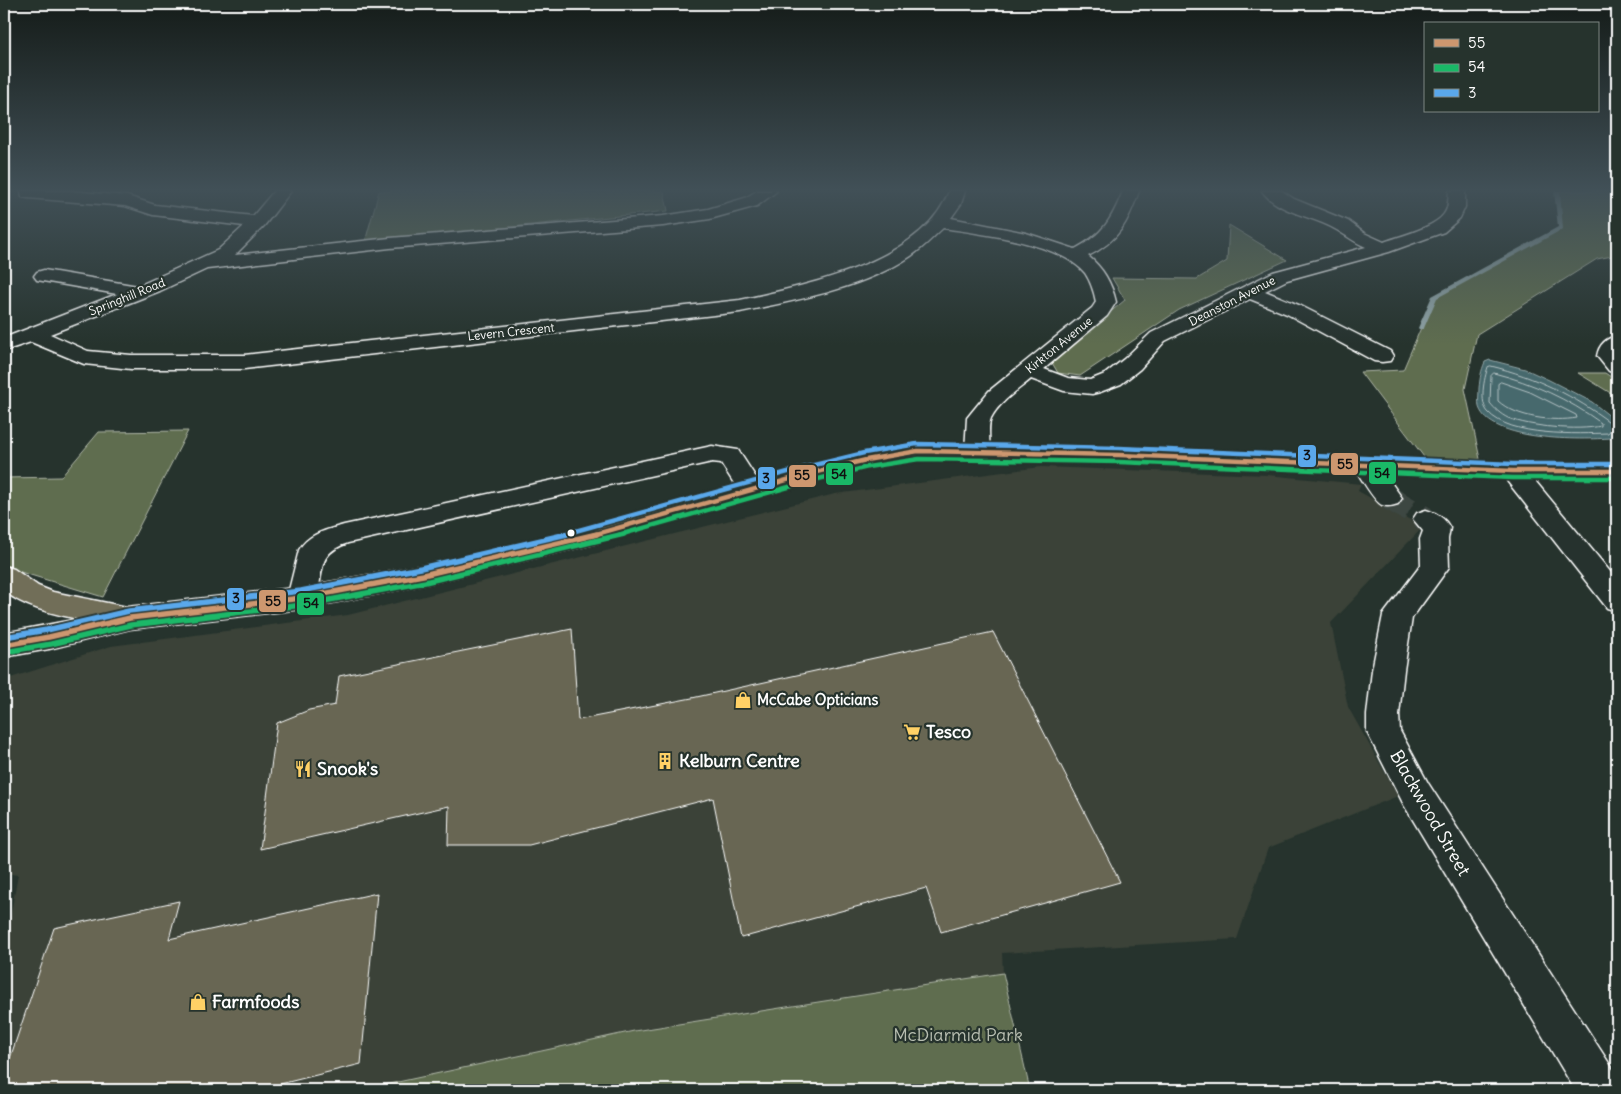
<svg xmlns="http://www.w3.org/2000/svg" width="1621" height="1094" viewBox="0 0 1621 1094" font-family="Delius,sans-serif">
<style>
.built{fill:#3a4238}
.green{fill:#5f6d4f;stroke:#afb6a7}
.water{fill:#47696d;stroke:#91a5a7}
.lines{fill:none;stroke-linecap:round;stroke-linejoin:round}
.shore{stroke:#b5c3c5;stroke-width:1}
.stream{fill:#91a5a7;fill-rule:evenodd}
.building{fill:#676652;stroke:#fff}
.minor-tunnel{stroke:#3c4742;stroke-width:24;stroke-dasharray:24 12;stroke-linecap:butt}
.minor-casing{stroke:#fff;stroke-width:3}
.primary-casing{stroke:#fff;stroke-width:3}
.minor{fill:#26332d;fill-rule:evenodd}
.primary{fill:#716e59;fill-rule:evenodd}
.bus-1-far1-casing{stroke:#26332d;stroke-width:8}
.bus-1-casing{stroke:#26332d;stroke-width:9}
.bus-2-far1-casing{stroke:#26332d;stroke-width:8}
.bus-2-casing{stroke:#26332d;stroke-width:9}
.bus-3-far1-casing{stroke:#26332d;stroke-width:8}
.bus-3-casing{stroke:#26332d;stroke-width:9}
.bus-1-far1{stroke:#cd976f;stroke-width:4.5}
.bus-1{stroke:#cd976f;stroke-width:5.5}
.bus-2-far1{stroke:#1ab867;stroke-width:4.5}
.bus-2{stroke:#1ab867;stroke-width:5.5}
.bus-3-far1{stroke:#5aa8eb;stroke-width:4.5}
.bus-3{stroke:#5aa8eb;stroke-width:5.5}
.bus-dot{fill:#fff;stroke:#26332d;stroke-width:2}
.labels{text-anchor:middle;stroke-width:4.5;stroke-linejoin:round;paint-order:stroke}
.far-street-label{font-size:12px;fill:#fff;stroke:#26332d}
.poi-label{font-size:15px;font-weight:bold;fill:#fff;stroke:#26332d;text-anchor:start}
.near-poi-label{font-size:18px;font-weight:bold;fill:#fff;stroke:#26332d;text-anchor:start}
.near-street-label{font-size:18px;fill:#fff;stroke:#26332d}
.near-park-label{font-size:18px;fill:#b7bdb0;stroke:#26332d}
.line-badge{stroke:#26332d;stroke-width:2}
.pale-badge-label{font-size:14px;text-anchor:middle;font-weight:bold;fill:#111}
</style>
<rect width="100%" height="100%" fill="#26332d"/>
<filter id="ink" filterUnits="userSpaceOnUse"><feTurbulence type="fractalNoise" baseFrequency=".02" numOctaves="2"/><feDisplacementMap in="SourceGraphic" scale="10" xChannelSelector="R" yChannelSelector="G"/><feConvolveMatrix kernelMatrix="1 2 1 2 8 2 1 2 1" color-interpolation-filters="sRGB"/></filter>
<g filter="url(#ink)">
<path class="built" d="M1041 467 1267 475 1361 484 1358 491 1423 527 1331 623 1348 707 1398 796 1268 848 1237 939 1002 953 1003 973 399 1090H4V950L18 875 4 873V680L111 646 348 615 835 494Z"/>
<path class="green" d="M379 191H664L668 211 365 242Z
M1557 191H1617V255L1597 259 1477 334 1465 389 1480 459 1427 461 1360 372 1403 370 1434 297 1561 228Z
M1229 225 1287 260 1179 310 1080 376 1058 373 1051 361 1125 300 1112 278 1197 279 1227 261Z
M1578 373H1605L1617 381V397Z
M188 431 103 597 4 567V478L61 477 99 432Z
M1003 973 1030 1090H361L634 1031Z"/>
<path class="water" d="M1490 360 1525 369 1549 380 1592 402 1616 421V430L1611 438C1582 440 1490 442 1479 407 1478 402 1479 394 1479 388 1480 378 1481 371 1485 362Z"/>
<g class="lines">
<path class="shore" d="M1491 366C1536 377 1575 396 1612 424L1613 427 1608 433C1578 434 1510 437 1488 412 1479 402 1484 379 1488 367Z
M1494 373C1533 383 1568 399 1601 423V426C1578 431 1530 427 1508 418 1500 414 1495 409 1490 403L1491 376Z
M1501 382 1530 392 1576 415 1577 418C1553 422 1517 418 1498 401V384Z"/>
<path class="stream" d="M1554 191H1560L1563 229 1437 298 1424 328 1423 329H1419L1418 328 1432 296 1558 227Z"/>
</g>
<path class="building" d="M572 629 578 720 692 698 993 632 1120 882 941 932 926 888 741 938 713 798 529 845H448L449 806 260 849 277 723 309 710 335 705 339 676Z
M377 893 361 1064 256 1090H4V1076L54 928 179 901 169 939Z"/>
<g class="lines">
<path class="minor-tunnel" d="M1389 498 1426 519"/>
<g class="minor-casing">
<path id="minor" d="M21 191H71L127 196 155 205 253 216 274 191H291L264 226 235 255 390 238 663 216 708 209 745 198 757 191H777L757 206 710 219 663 226 390 248 207 269 160 291 50 334 88 351 131 355H244L740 300C804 286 924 262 949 191H965L961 204 951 218 1026 233 1075 249C1103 234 1111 221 1123 191H1139C1128 222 1119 241 1088 256 1103 268 1112 284 1116 302L1107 316 1044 369 1068 378 1090 380 1105 374 1124 359 1151 333 1273 272 1366 247C1354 242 1346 235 1335 229 1313 216 1278 213 1262 191H1282L1294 199 1348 221 1364 233 1384 242C1400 236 1434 228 1444 214 1449 208 1448 199 1449 191H1465V207L1460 218 1444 232 1389 252 1287 280 1265 291 1301 306 1390 351 1393 356 1390 361 1382 362 1374 361 1287 314 1250 299 1165 341 1140 369 1121 384 1100 392 1092 394 1064 391 1031 379C1018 390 999 402 991 418 986 430 993 445 986 456L977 459 968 456 965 451 967 418 971 413 989 391 1092 308 1096 302C1094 292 1091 282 1085 273 1059 242 981 234 943 228 933 237 923 248 911 256 862 289 797 300 740 312L244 369H131L84 364 31 342 4 351V338L117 294 37 280 34 276 37 272 44 270 138 286 218 250 244 226 153 215 125 206 28 198 22 197Z
M1617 336V373L1609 371 1597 356C1599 345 1606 338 1617 336Z
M712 446 738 450 764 490 760 496 751 499 742 496 721 463 712 462 348 543C311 555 328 577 312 606L302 609 292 606 287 598 299 550C309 533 327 530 344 525Z
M1366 458 1375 460 1402 498 1398 504C1392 506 1388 507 1382 505 1374 502 1359 474 1353 466L1357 460Z
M1513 463 1522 465 1617 580V611L1607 608 1504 477 1500 471 1504 465Z
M1426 510C1437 513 1445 518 1450 528L1448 539 1449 567 1412 618 1404 670 1399 715 1400 731 1428 783 1616 1074 1617 1090H1575L1404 805 1367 732V715L1372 670 1383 615 1421 565 1420 539 1423 531 1413 519 1417 513Z"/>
</g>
<g class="primary-casing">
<path id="primary" d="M918 443 1119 447 1513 463H1617V479H1513L1119 463 918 459 866 468 812 481 590 545 423 585 302 609 130 629 49 649 4 657V633L78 619C51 613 26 608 4 591V566L14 569 38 586 53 592 127 607 302 587 423 565 590 527 808 466 866 452Z"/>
</g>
<use href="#minor" class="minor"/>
<use href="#primary" class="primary"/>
<g class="bus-1-far1-casing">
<path id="bus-1-far1" d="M593 535 808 474 866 460 918 451 1119 455 1513 471H1617"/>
</g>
<g class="bus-1-casing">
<path id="bus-1" d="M4 645 49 637 130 618 302 598 423 575 597 534"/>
</g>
<g class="bus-2-far1-casing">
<path id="bus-2-far1" d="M619 535 810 481 868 467 919 459 1119 462 1513 478H1617"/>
</g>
<g class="bus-2-casing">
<path id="bus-2" d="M5 652 51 644 131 625 303 605 425 582 624 534"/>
</g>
<g class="bus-3-far1-casing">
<path id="bus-3-far1" d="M561 535 806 467 864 453 917 444 1119 448 1513 464H1617"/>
</g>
<g class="bus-3-casing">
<path id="bus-3" d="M4 637 47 630 129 611 301 591 421 568 567 534"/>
</g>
<use href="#bus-1-far1" class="bus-1-far1"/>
<use href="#bus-1" class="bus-1"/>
<use href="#bus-2-far1" class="bus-2-far1"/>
<use href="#bus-2" class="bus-2"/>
<use href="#bus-3-far1" class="bus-3-far1"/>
<use href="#bus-3" class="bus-3"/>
</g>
</g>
<linearGradient id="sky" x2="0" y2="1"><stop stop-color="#151c19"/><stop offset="0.55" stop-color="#415057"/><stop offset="1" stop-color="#415057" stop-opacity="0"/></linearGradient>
<rect width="1621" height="345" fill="url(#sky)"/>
<defs>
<g id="shop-bare" transform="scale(1.35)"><path d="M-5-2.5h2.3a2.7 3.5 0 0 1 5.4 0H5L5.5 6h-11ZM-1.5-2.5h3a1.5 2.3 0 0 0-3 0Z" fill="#ffd166" stroke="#26332d" stroke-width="2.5" paint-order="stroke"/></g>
<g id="supermarket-bare" transform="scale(1.35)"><path d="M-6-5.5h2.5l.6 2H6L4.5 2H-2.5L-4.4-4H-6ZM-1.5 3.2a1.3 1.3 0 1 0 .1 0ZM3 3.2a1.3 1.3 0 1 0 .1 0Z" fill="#ffd166" stroke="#26332d" stroke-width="2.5" paint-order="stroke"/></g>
<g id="building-bare" transform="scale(1.35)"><path d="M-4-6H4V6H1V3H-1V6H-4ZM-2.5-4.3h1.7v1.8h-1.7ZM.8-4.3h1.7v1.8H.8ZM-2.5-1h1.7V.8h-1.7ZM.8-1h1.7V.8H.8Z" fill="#ffd166" stroke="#26332d" stroke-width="2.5" paint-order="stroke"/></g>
<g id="restaurant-bare" transform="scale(1.35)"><path d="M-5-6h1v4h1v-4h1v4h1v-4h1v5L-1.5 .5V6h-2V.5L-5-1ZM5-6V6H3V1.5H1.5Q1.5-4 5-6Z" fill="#ffd166" stroke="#26332d" stroke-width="2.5" paint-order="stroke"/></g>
</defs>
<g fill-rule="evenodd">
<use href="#shop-bare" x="743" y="700"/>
<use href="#supermarket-bare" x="912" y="732"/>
<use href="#building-bare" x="665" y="761"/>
<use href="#restaurant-bare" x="303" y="769"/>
<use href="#shop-bare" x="198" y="1002"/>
</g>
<circle class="bus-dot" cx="571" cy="533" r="4.5"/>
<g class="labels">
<g class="far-street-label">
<text transform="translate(127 297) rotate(-22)" y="4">Springhill Road</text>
<text transform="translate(1232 301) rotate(-27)" y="4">Deanston Avenue</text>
<text transform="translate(511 332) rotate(-6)" y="4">Levern Crescent</text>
<text transform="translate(1059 345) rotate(-39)" y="4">Kirkton Avenue</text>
</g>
<g class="poi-label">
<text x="757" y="705">McCabe Opticians</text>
</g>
<g class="near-poi-label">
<text x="926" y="738">Tesco</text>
<text x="679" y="767">Kelburn Centre</text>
<text x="317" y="775">Snook's</text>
<text x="212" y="1008">Farmfoods</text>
</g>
<g class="near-street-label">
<text transform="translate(1430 813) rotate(60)" y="6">Blackwood Street</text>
</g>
<g class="near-park-label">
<text x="958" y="1041">McDiarmid Park</text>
</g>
</g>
<g class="line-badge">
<rect x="1297" y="444" width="20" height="24" rx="5" fill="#5aa8eb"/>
<rect x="1330" y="452" width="29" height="24" rx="5" fill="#cd976f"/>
<rect x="1368" y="461" width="29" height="24" rx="5" fill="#1ab867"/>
<rect x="825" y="462" width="29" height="24" rx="5" fill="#1ab867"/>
<rect x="788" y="464" width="29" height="24" rx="5" fill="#cd976f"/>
<rect x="757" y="466" width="19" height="24" rx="5" fill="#5aa8eb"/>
<rect x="226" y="587" width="19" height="24" rx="5" fill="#5aa8eb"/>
<rect x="258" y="589" width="29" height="24" rx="5" fill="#cd976f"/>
<rect x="296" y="592" width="29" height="24" rx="5" fill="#1ab867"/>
</g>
<g class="pale-badge-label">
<text x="1307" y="460">3</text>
<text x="1345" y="469">55</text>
<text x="1382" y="478">54</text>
<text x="839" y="479">54</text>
<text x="802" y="480">55</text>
<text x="766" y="483">3</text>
<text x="236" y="603">3</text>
<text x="273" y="606">55</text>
<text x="311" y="608">54</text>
</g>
<rect width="1621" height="1094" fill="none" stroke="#26332d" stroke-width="20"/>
<rect x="10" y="10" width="1601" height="1074" fill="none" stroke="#fff" stroke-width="2" filter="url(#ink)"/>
<rect x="1424" y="22" width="175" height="90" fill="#26332d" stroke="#7d8581"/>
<rect x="1434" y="39" width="25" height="8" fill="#cd976f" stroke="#7d8581"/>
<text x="1468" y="48" font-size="15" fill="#ffffff">55</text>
<rect x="1434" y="64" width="25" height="8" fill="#1ab867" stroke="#7d8581"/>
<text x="1468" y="72" font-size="15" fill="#ffffff">54</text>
<rect x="1434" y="89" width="25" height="8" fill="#5aa8eb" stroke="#7d8581"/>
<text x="1468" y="98" font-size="15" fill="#ffffff">3</text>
</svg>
